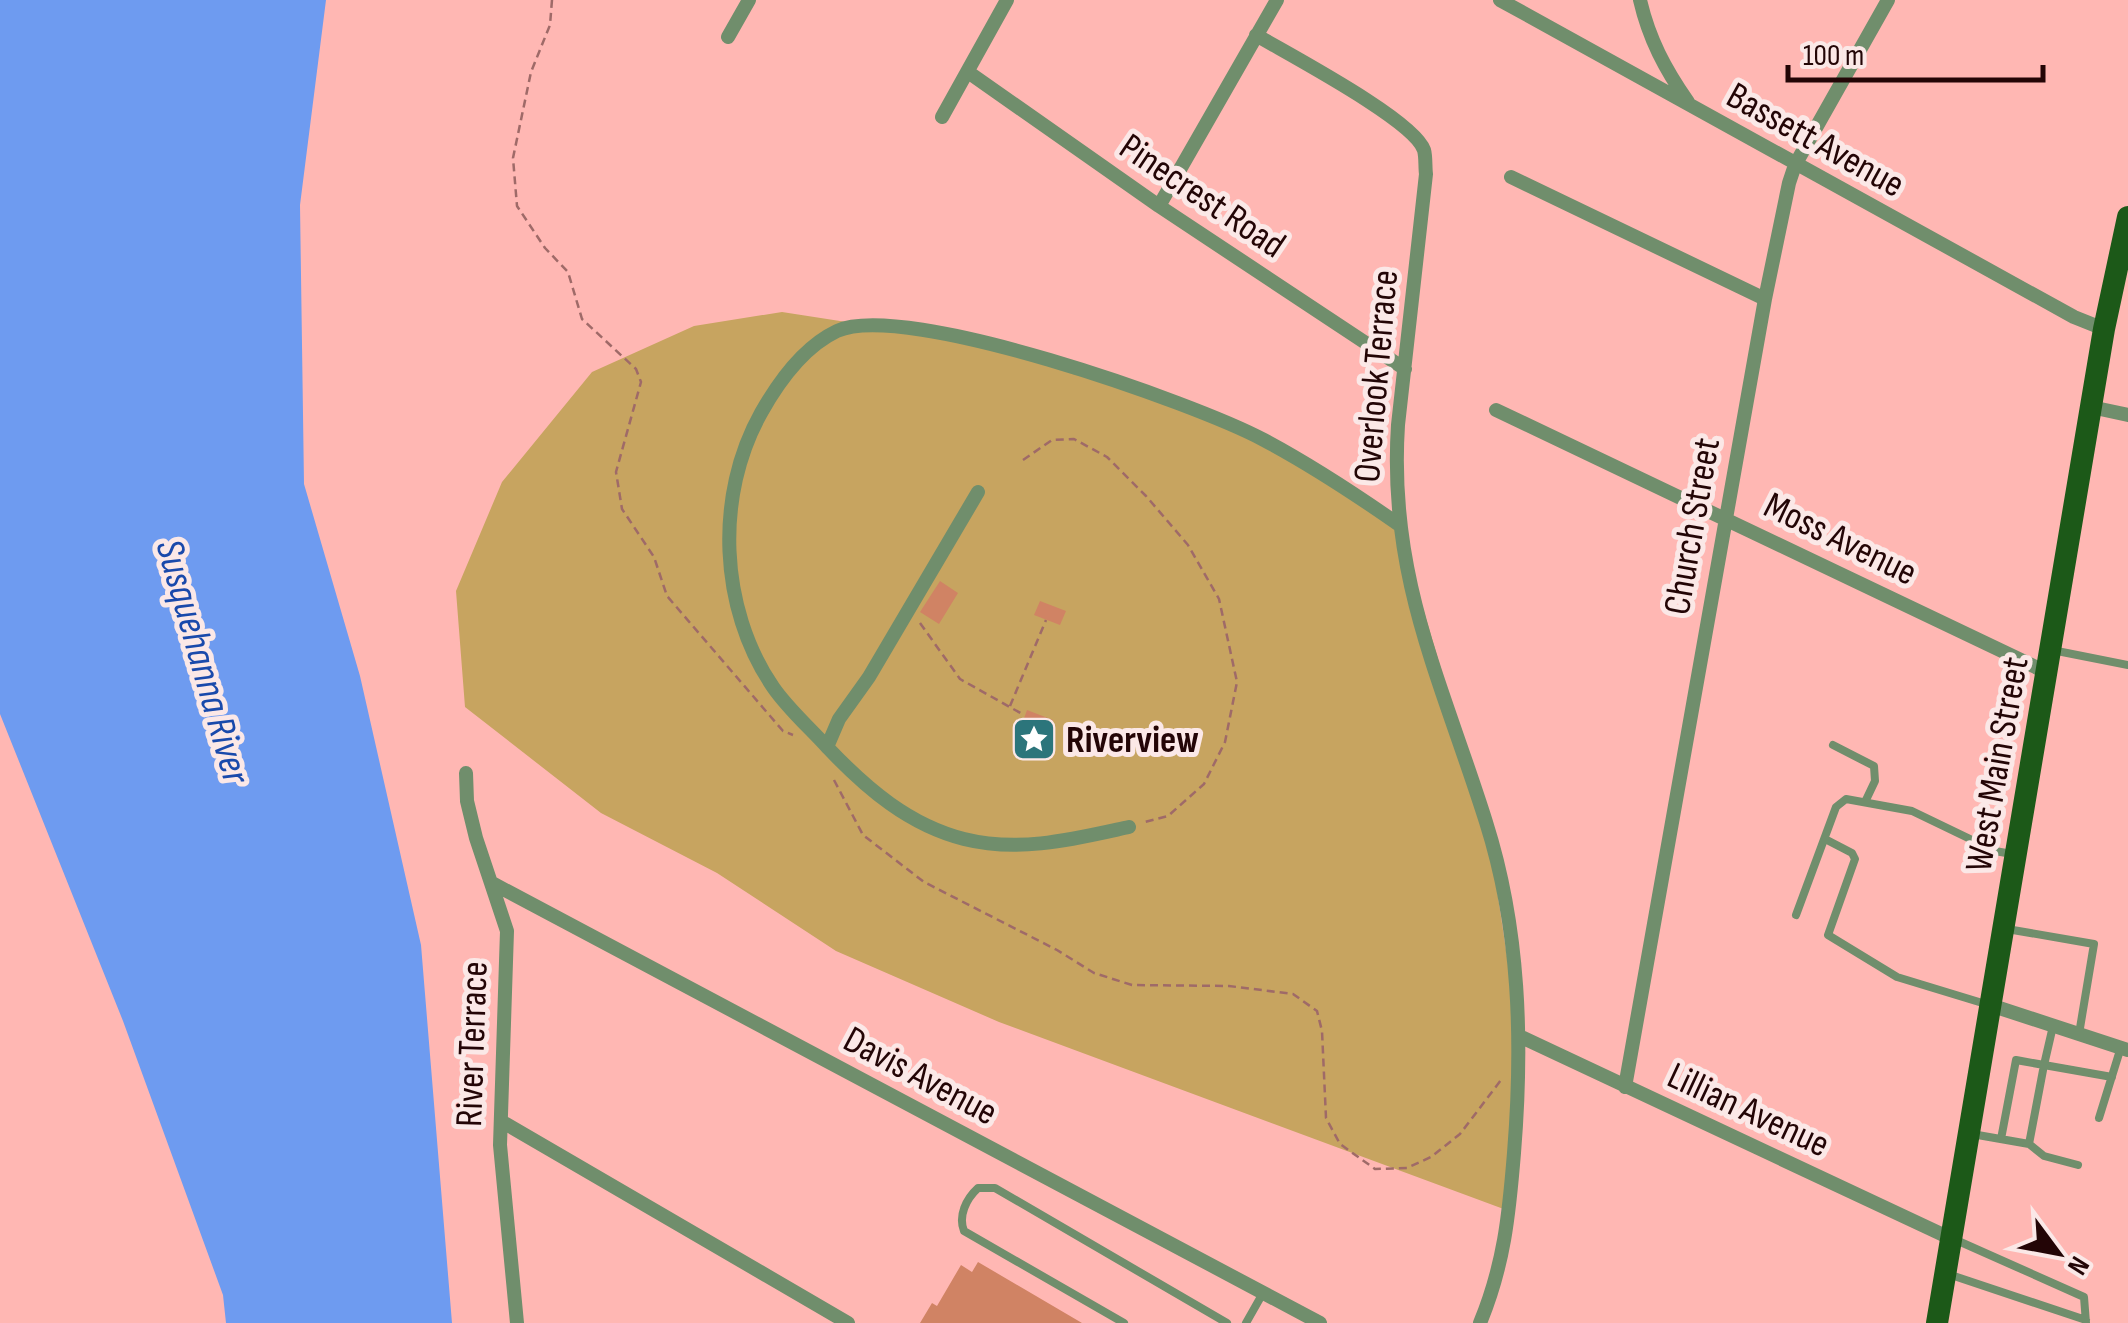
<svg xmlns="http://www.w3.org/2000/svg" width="2128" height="1323" viewBox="0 0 2128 1323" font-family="'Sofia Sans Condensed',sans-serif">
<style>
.green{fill:#c7a460}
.water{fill:#6e9bf0}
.building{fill:#d08364}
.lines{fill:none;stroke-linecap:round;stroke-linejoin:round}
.path{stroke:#9f6a68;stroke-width:2.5;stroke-dasharray:8 5;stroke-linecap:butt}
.service{stroke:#708e6c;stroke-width:8}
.minor{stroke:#708e6c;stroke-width:14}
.primary{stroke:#1c5918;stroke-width:22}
.labels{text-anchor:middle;stroke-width:10;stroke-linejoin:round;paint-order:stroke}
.street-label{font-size:38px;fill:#230506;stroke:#fbe8e7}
.poi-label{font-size:38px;font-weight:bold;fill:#230506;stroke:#fbe8e7;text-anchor:start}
.water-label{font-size:40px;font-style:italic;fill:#1949ab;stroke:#fbe8e7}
</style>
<rect width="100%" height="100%" fill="#ffb7b3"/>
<path class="green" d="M782 312 1001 346 1217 418 1398 524 1487 824 1519 1036 1509 1211 999 1022 836 951 717 873 601 813 465 707 456 591 502 482 592 372 694 326Z"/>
<path class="water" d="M0 0H326L300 205 304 484 360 676 421 945 452 1323H226L223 1295 123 1021 0 714Z"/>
<path class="building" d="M940 581 958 593 939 624 920 612Z
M1040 601 1066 611 1060 625 1034 615Z
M1027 710 1053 720 1047 737 1021 727Z
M978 1262 1082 1323H920L932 1303 937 1306 961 1265 972 1272Z"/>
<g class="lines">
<path class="path" d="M552 0 550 25 531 72 513 158 517 206 545 248 568 272 582 319 636 369 641 382 616 472 622 509 654 557 667 596 783 731 793 735
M1023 460 1052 440 1074 439 1107 457 1146 496 1188 545 1219 599 1237 682 1225 742 1204 784 1168 816 1145 822
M920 623 960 679 1024 715
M1010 706 1046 620
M834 780 863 835 924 882 1057 950 1094 973 1132 985 1229 986 1293 994 1317 1011 1322 1031 1326 1118 1340 1144 1375 1169 1407 1168 1431 1157 1460 1134 1501 1080"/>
<path class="service" d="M2052 650 2128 665
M1833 745 1874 766 1875 781 1866 800
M1825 839 1852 853 1855 859 1828 935 1897 977 1989 1005
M1796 915 1836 807 1846 799 1912 811 1995 851 2012 854
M2007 929 2094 944 2079 1034
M2099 1118 2121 1047
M1972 1134 2029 1144 2044 1065 2112 1077
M2001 1139 2016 1060 2044 1065 2053 1026
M2029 1144 2044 1156 2078 1165
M1956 1240 2084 1297 2086 1323
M1948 1274 2086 1320
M1124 1323 964 1231C958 1216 966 1199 978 1188H995L1227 1323
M1246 1323 1263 1293"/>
<path class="minor" d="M1500 0 2074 317 2104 329
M1640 0C1649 39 1665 69 1688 102
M1256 35C1288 54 1414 120 1424 150 1426 157 1425 167 1426 174L1398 425C1388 577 1442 682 1486 822 1520 929 1523 1042 1514 1153 1509 1215 1504 1265 1480 1323
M728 37 749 0
M968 72 1159 206 1405 369
M942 117 1007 0
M1511 177 1765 299
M1159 206 1277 0
M2091 407 2128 415
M1496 410 2048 673
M827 747 839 719 869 677 978 492
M466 773 467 801 476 838 507 931 500 1145 517 1323
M1129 827C1074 839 1020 853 964 839 909 825 867 789 828 748 810 728 788 709 773 687 719 608 715 495 761 413 779 381 803 347 837 331 904 300 1195 403 1264 440 1311 465 1355 494 1398 524
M492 883 1320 1323
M1990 1005 2128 1050
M1519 1036 1952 1239
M1625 1087 1765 299 1789 183 1795 165 1888 0
M501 1121 848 1323"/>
<path class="primary" d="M1937 1323 2104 329 2128 217"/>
</g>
<defs>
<g id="sight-square" transform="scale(2.25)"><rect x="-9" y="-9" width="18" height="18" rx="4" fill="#2c757b" stroke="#fbe8e7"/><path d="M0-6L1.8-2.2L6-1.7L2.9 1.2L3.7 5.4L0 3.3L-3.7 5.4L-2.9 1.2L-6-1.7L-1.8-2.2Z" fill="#fff"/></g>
</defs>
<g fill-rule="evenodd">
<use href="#sight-square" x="1034" y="739"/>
</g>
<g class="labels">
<g class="street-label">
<text transform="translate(1816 139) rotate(29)" y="13">Bassett Avenue</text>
<text transform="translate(1203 195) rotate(34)" y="13">Pinecrest Road</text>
<text transform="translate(1375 376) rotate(-85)" y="13">Overlook Terrace</text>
<text transform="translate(1691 526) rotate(-80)" y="13">Church Street</text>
<text transform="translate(1841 538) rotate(26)" y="13">Moss Avenue</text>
<text transform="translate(1996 764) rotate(-80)" y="13">West Main Street</text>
<text transform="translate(471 1044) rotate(-88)" y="13">River Terrace</text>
<text transform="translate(921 1075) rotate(28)" y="13">Davis Avenue</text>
<text transform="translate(1749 1109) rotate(25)" y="13">Lillian Avenue</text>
</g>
<g class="poi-label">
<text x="1066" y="752">Riverview</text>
</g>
<g class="water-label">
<text transform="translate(204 661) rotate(74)" y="14">Susquehanna River</text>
</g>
</g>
<g transform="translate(2058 1253) rotate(122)" stroke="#fbe8e7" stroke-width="8" paint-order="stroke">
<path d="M0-8L18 38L0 25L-18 38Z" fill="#230506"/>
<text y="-15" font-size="28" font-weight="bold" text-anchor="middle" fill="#230506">N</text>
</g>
<path d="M1788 65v15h255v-15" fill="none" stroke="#230506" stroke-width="5"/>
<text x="1803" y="65" font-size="30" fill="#230506" stroke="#fbe8e7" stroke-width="8" paint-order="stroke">100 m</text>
</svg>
